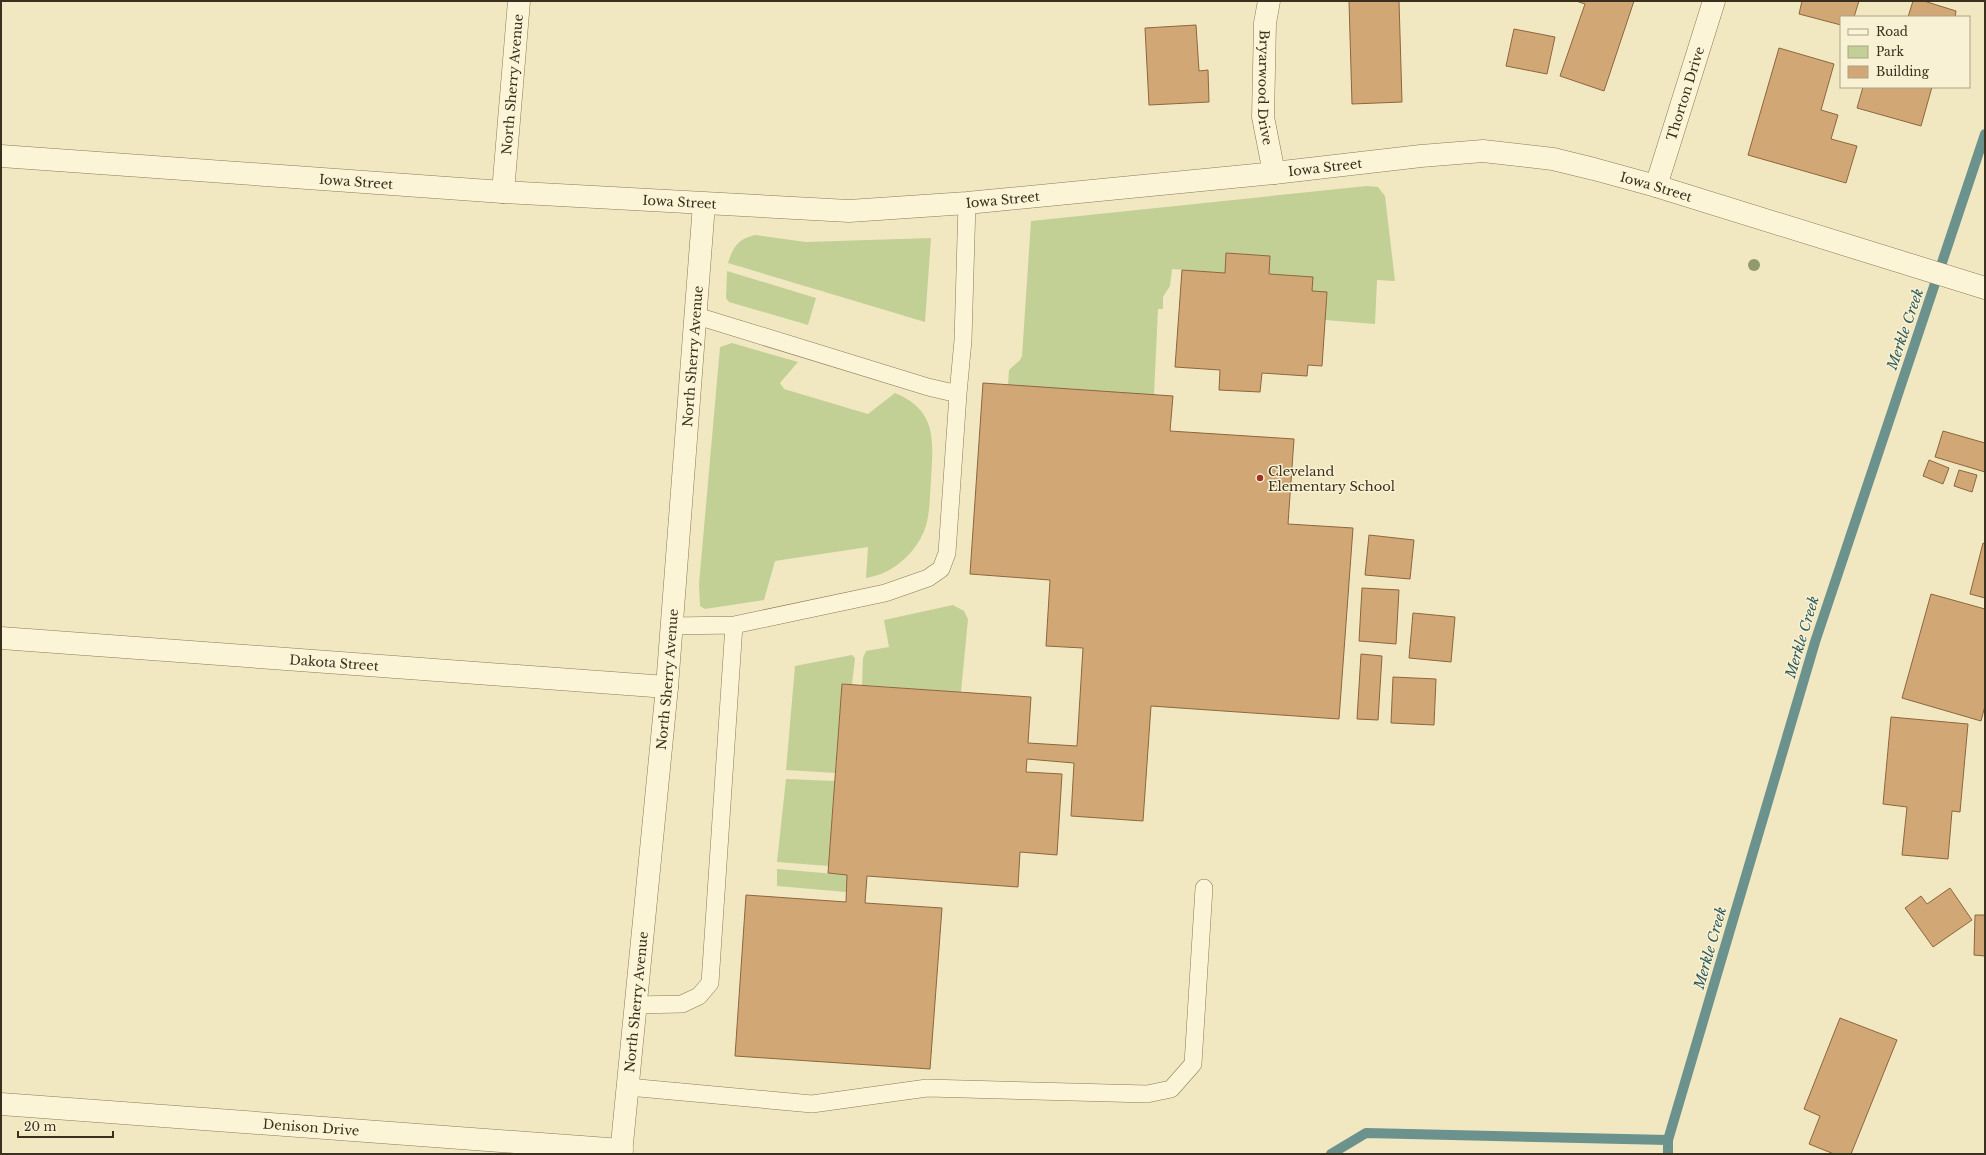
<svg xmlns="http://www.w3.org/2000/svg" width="1986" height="1155" viewBox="0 0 1986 1155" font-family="'Libre Baskerville',serif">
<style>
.green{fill:#c2d096}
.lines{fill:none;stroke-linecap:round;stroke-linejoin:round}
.stream{stroke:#6b928d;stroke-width:10}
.building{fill:#d1a776;stroke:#8d663d}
.lane-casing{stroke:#8c7a58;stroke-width:18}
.street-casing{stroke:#8c7a58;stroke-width:23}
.lane{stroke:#fbf4d6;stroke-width:17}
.street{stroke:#fbf4d6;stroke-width:22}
.tree{fill:#92996b}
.poi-dot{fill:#9f3225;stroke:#f8f1d3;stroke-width:1.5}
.labels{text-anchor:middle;stroke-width:3;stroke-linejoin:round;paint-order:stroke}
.street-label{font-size:13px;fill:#3b2f1d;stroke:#f8f1d3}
.poi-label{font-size:13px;fill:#3b2f1d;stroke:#f8f1d3;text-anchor:start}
.water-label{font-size:14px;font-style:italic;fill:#2c595b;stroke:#f8f1d3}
</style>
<rect width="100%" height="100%" fill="#f1e8c2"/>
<path class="green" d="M1367 186 1378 187 1385 196 1395 281 1377 280 1375 324 1325 320 1327 292 1312 291 1269 274 1270 256 1226 253 1225 273 1172 269 1170 286 1163 297V309H1158L1154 395 1008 385 1009 370 1020 360 1022 356 1031 221Z
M755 235 806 242 931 238 925 322 728 263C733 247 738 239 755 235Z
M727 271 816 298 808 325 729 302 726 298Z
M732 343 798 362 780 383 784 389 868 414 895 393C938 411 933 441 931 480 930 494 930 508 927 522 920 550 894 574 866 578L868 547 775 561 764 600 705 609 700 606 699 584 720 347Z
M953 605 964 611 968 619 961 692 862 685 863 658 866 651 889 647 884 620Z
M852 655 855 658 852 685 842 684 835 773 786 770 795 666Z
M786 779 835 781 829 866 777 862Z
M777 869 847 875 846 892 777 886Z"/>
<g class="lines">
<path class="stream" d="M1331 1154 1366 1133 1668 1140
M1668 1154V1140L1815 642 1985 134"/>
</g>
<path class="building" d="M1349 1H1399L1402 102 1352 104Z
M1576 1H1634L1604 91 1560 76 1585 4Z
M1802 1H1859L1854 17H1841V25L1799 14Z
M1913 1H1924L1956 11 1955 17H1908Z
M1196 25 1199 71 1208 70 1209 102 1149 105 1145 28Z
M1514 29 1555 37 1547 74 1506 66Z
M1779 48 1834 64 1821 110 1838 115 1831 139 1857 146 1846 183 1748 155Z
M1863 87H1932L1921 126 1857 108Z
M1226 253 1270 256 1269 274 1313 277 1312 291 1327 292 1322 366 1308 365 1307 376 1262 373 1260 392 1219 390 1220 370 1175 367 1182 270 1225 273Z
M983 383 1173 396 1170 431 1294 439 1288 524 1353 528 1339 719 1151 706 1143 821 1071 816 1074 763 1027 759 1026 772 1062 774 1057 855 1020 852 1018 887 867 876 865 903 942 908 930 1069 735 1056 746 895 846 902 847 875 828 873 842 684 1031 697 1028 743 1077 746 1083 648 1046 646 1050 580 970 574Z
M1943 431 1985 443V472L1935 457Z
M1929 460 1949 468 1943 484 1923 476Z
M1959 470 1977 475 1972 492 1954 486Z
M1369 535 1414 540 1410 579 1365 575Z
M1983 543 1985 544V598L1970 594Z
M1362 588 1399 590 1396 644 1359 641Z
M1931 594 1985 609V706L1981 721 1902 698Z
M1413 613 1455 617 1451 662 1409 658Z
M1361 654 1382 656 1378 720 1357 719Z
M1393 677 1436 679 1434 725 1391 723Z
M1891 717 1968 724 1960 812 1952 811 1948 859 1902 855 1907 807 1883 804Z
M1950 888 1972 920 1933 947 1905 908 1921 896 1927 904Z
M1975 915H1985V956L1974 955Z
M1840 1018 1897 1040 1851 1154H1834L1809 1144 1820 1116 1804 1109Z"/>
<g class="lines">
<g class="lane-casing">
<path id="lane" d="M958 394 963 340 967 203
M672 626 734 625 885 593 928 578 941 569 947 553 958 394 928 387 697 316
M636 1005 682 1004 699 996 710 983 734 625
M628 1087 812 1104 927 1088 1147 1094 1171 1089 1193 1064 1204 888"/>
</g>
<g class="street-casing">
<g id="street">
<path id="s1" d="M1269 1 1265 23 1263 117 1274 173"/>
<path id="s2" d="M1 156 503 192 849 211 967 203 1274 173 1421 156 1483 151 1553 159 1594 169 1656 186 1985 288"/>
<path id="s3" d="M1656 186 1714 1"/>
<path id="s4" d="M503 192 519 1"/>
<path id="s5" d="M1 638 667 687"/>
<path id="s6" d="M1 1104 622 1150"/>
<path id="s7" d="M621 1154 667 687 704 204"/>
</g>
</g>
<use href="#lane" class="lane"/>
<use href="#street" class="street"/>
</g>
<circle class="tree" cx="1754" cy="265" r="6"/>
<circle class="poi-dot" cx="1260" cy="478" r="4"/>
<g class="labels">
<g class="street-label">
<text dy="5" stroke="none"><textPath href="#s4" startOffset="108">North Sherry Avenue</textPath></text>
<text dy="5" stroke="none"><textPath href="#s1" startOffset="87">Bryarwood Drive</textPath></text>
<text dy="5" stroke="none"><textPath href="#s3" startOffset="97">Thorton Drive</textPath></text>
<text dy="5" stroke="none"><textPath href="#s2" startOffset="1328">Iowa Street</textPath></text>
<text dy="5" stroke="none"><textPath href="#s2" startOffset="356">Iowa Street</textPath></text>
<text dy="5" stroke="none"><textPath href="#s2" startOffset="1664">Iowa Street</textPath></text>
<text dy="5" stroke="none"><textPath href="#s2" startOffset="1004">Iowa Street</textPath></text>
<text dy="5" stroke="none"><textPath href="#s2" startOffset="680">Iowa Street</textPath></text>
<text dy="5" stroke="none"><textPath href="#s7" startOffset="801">North Sherry Avenue</textPath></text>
<text dy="5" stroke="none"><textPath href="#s5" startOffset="334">Dakota Street</textPath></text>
<text dy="5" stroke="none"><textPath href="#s7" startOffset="477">North Sherry Avenue</textPath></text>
<text dy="5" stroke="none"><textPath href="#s7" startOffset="153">North Sherry Avenue</textPath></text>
<text dy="5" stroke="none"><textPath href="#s6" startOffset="311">Denison Drive</textPath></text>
</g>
<g class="poi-label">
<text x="1268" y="476">Cleveland<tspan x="1268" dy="15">Elementary School</tspan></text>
</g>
<g class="water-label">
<text transform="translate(1905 329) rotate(-71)" y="5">Merkle Creek</text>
<text transform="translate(1802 637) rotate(-73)" y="5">Merkle Creek</text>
<text transform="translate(1710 948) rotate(-74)" y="5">Merkle Creek</text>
</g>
</g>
<rect width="1986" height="1155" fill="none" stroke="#3b2f1d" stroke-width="4"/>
<rect x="1840" y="16" width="130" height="72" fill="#f8f1d3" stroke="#aca38a"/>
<rect x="1848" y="29" width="20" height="6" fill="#fbf4d6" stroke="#aca38a"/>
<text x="1876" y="36" font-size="12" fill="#3b2f1d">Road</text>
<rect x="1848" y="46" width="20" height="12" fill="#c2d096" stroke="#aca38a"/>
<text x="1876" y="56" font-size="12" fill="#3b2f1d">Park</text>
<rect x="1848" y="66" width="20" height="12" fill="#d1a776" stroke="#aca38a"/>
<text x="1876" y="76" font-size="12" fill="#3b2f1d">Building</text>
<path d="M18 1131v6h95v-6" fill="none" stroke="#3b2f1d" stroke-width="2"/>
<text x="24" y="1131" font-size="12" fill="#3b2f1d" stroke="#f8f1d3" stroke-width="3" paint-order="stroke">20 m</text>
</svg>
